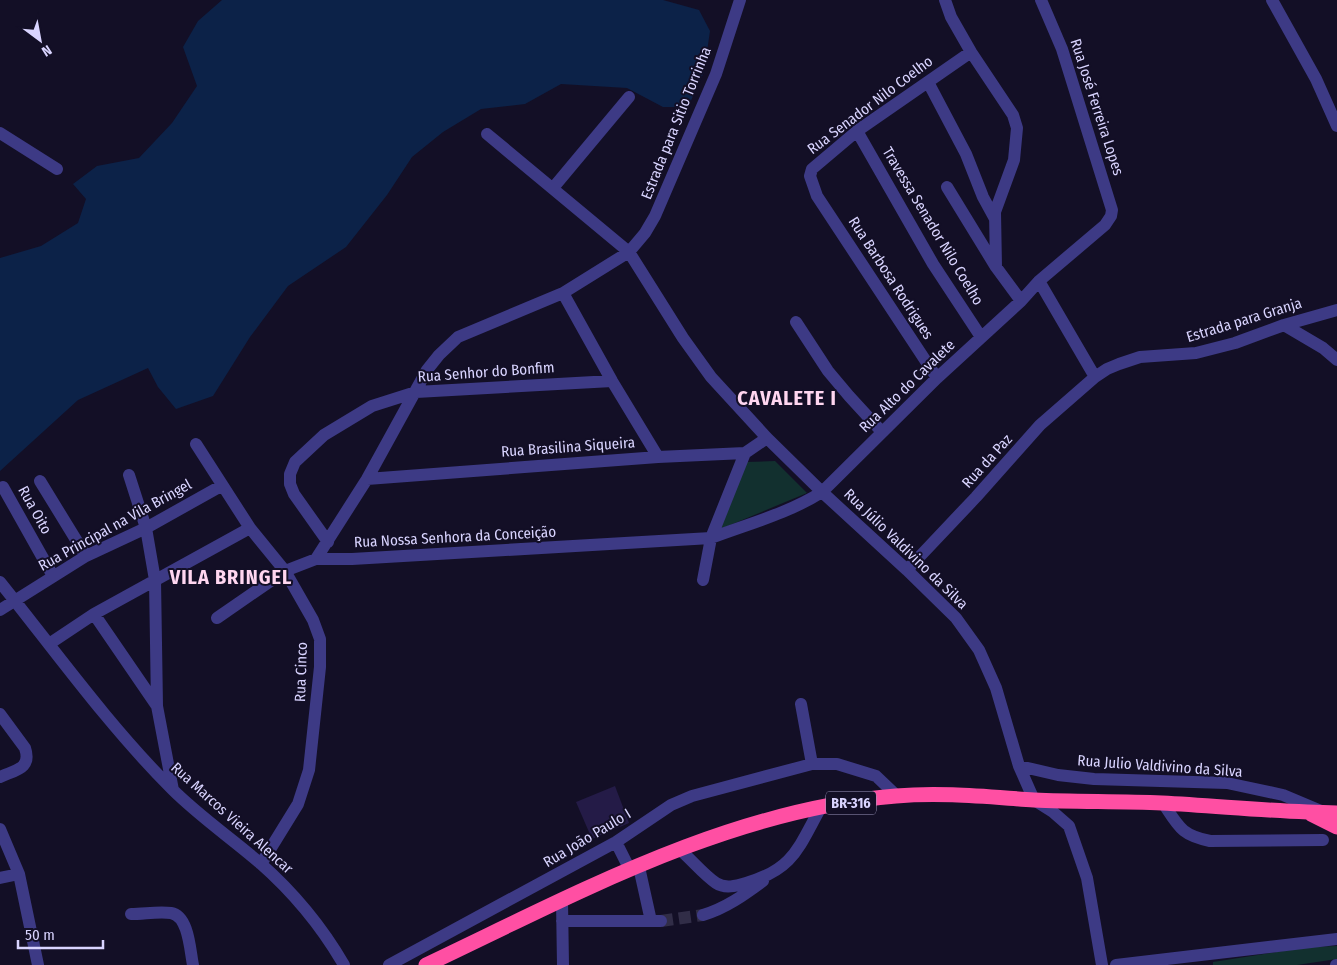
<svg xmlns="http://www.w3.org/2000/svg" width="1337" height="965" viewBox="0 0 1337 965" font-family="'Fira Sans Condensed',sans-serif">
<style>
.green{fill:#12302f}
.water{fill:#0c2248}
.building{fill:#241b47}
.lines{fill:none;stroke-linecap:round;stroke-linejoin:round}
.minor-tunnel{stroke:#312d47;stroke-width:12;stroke-dasharray:12 6;stroke-linecap:butt}
.minor{stroke:#3d3a85;stroke-width:12}
.highway{stroke:#ff4fa3;stroke-width:15}
.labels{text-anchor:middle;stroke-width:4;stroke-linejoin:round;paint-order:stroke}
.shield{fill:#130f26;stroke:#9e99be;stroke-width:1}
.shield-label{font-size:14px;font-weight:bold;fill:#d9d4ff}
.street-label{font-size:15px;fill:#d9d4ff;stroke:#130f26}
.district-label{font-size:20px;font-weight:bold;letter-spacing:1px;fill:#ffd6f0;stroke:#130f26}
</style>
<rect width="100%" height="100%" fill="#130f26"/>
<path class="green" d="M775 461 807 493 718 530 746 462Z
M1337 946V959L1297 965H1213V962L1309 947Z"/>
<path class="water" d="M222 0H663L699 10 710 31 704 72 688 107H663L627 88 561 84 525 104 481 109 443 132 412 157 387 195 346 247 288 286 250 337 213 396 176 409 158 387 148 368 78 400 0 471V258L41 246 78 223 86 199 73 184 97 166 139 158 172 123 197 86 183 47 198 21Z"/>
<path class="building" d="M615 786 629 823 592 839 576 802Z"/>
<g class="lines">
<path class="minor-tunnel" d="M661 921 703 915"/>
<path class="minor" d="M945 0 951 17 971 52 1013 115 1017 128 1014 160 995 212 996 267
M1272 0 1316 79 1337 126
M928 82 966 154 983 197 995 219
M857 131 933 264 981 337
M0 133 57 169
M487 134 629 252 683 338 711 377 767 438 822 492 907 570 956 618 979 650 996 688 1019 766 1034 800 1053 812 1069 826 1087 878 1102 965
M947 187 996 267 1021 301
M553 188 629 97
M1039 281 1095 377
M563 293 612 381 658 457
M796 322 828 371 849 396 882 432
M1284 325 1323 348 1337 360
M937 378 817 196 810 176 812 169 857 131 971 52
M196 444 250 528 285 571 313 620 320 639V667L309 770 298 804 261 864
M129 475 146 528 155 580 157 706 173 790
M367 479 658 457 745 453 767 438
M40 481 86 556
M3 487 53 576
M328 542 294 494 290 484V474L295 462 324 435 372 406 416 392 612 381
M316 559 367 479 427 370 439 355 458 337 563 293 629 252 645 233 655 216 716 74 740 0
M907 570 976 497 1040 425 1095 377 1107 369 1119 364 1140 357 1196 353 1235 343 1284 325 1337 310
M703 580 711 538 745 453
M0 582C56 652 109 726 172 789 199 816 231 838 260 863 293 892 322 927 344 965
M0 610 86 556 146 528 221 486
M94 614 157 706
M217 618 285 571 316 559H352L711 538C748 524 789 513 822 492L937 378 1021 301 1039 281 1105 225 1111 216 1112 210 1062 49 1041 0
M49 644 94 614 250 528
M801 704 812 764H837L876 776 897 796
M0 714 25 748C32 769 15 770 0 777
M1019 766 1058 775 1094 779 1227 783 1283 795 1321 811
M1163 803C1179 827 1181 835 1210 841L1323 840
M0 829 19 874 38 965
M616 842 630 870
M679 849C691 859 704 875 716 883 725 889 736 886 746 883 794 869 798 848 821 807
M639 867 651 921
M0 878 19 874
M562 901 563 965
M131 914C144 914 159 911 171 913 189 916 190 951 193 965
M703 915C726 908 744 895 763 881
M562 921H661
M389 965 616 842 671 805 692 796 812 764
M1116 965 1337 939
M1336 965H1337"/>
<path class="highway" d="M1311 814 1337 827
M426 965C576 894 728 810 896 796 942 792 988 797 1034 800 1076 802 1119 801 1162 803 1220 806 1278 812 1337 813"/>
</g>
<g class="labels">
<rect class="shield" x="826" y="791.5" width="50" height="23" rx="4"/>
<g class="shield-label">
<text x="851" y="808">BR-316</text>
</g>
<g class="street-label">
<text transform="translate(870 105) rotate(-37)" y="5">Rua Senador Nilo Coelho</text>
<text transform="translate(1097 107) rotate(72)" y="5">Rua José Ferreira Lopes</text>
<text transform="translate(676 123) rotate(-68)" y="5">Estrada para Sitio Torrinha</text>
<text transform="translate(933 226) rotate(59)" y="5">Travessa Senador Nilo Coelho</text>
<text transform="translate(891 278) rotate(57)" y="5">Rua Barbosa Rodrigues</text>
<text transform="translate(1244 320) rotate(-17)" y="5">Estrada para Granja</text>
<text transform="translate(486 372) rotate(-4)" y="5">Rua Senhor do Bonfim</text>
<text transform="translate(907 386) rotate(-44)" y="5">Rua Alto do Cavalete</text>
<text transform="translate(568 447) rotate(-4)" y="5">Rua Brasilina Siqueira</text>
<text transform="translate(987 461) rotate(-48)" y="5">Rua da Paz</text>
<text transform="translate(35 510) rotate(61)" y="5">Rua Oito</text>
<text transform="translate(115 525) rotate(-29)" y="5">Rua Principal na Vila Bringel</text>
<text transform="translate(455 537) rotate(-3)" y="5">Rua Nossa Senhora da Conceição</text>
<text transform="translate(906 549) rotate(44)" y="5">Rua Júlio Valdivino da Silva</text>
<text transform="translate(301 672) rotate(-88)" y="5">Rua Cinco</text>
<text transform="translate(1160 766) rotate(4)" y="5">Rua Julio Valdivino da Silva</text>
<text transform="translate(232 818) rotate(42)" y="5">Rua Marcos Vieira Alencar</text>
<text transform="translate(587 838) rotate(-31)" y="5">Rua João Paulo I</text>
</g>
<g class="district-label">
<text x="787" y="405">CAVALETE I</text>
<text x="231" y="584">VILA BRINGEL</text>
</g>
</g>
<g transform="translate(40 40) rotate(148)" stroke="#130f26" stroke-width="4" paint-order="stroke">
<path d="M0-4L9 19L0 12L-9 19Z" fill="#d9d4ff"/>
<text y="-8" font-size="14" font-weight="bold" text-anchor="middle" fill="#d9d4ff">N</text>
</g>
<path d="M18 940v8h85v-8" fill="none" stroke="#d9d4ff" stroke-width="2.5"/>
<text x="25" y="940" font-size="15" fill="#d9d4ff" stroke="#130f26" stroke-width="4" paint-order="stroke">50 m</text>
</svg>
